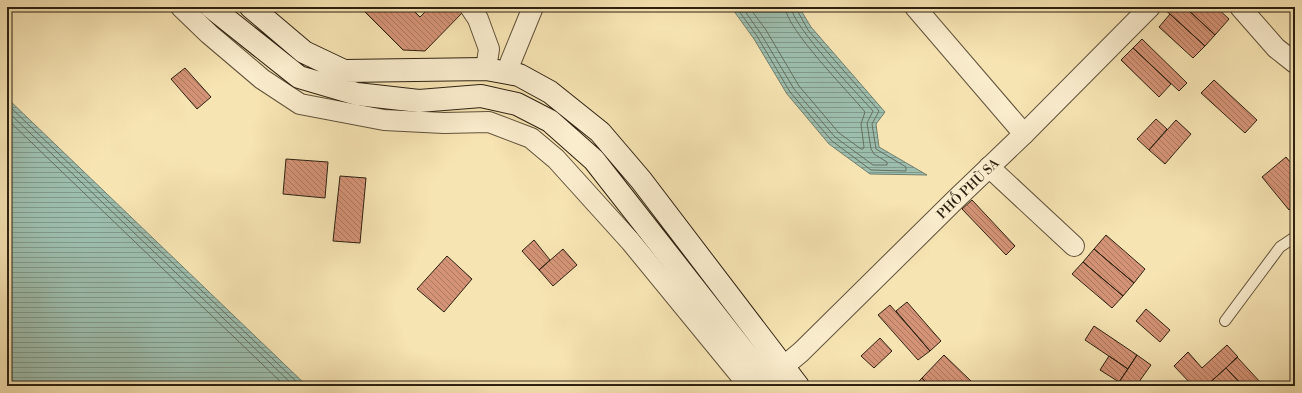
<svg xmlns="http://www.w3.org/2000/svg" width="1302" height="393" viewBox="0 0 1302 393" font-family="'Libre Bodoni',serif">
<style>
.water{fill:url(#water-rules);stroke:#707f6f}
.lines{fill:none;stroke-linecap:round;stroke-linejoin:round}
.shore{stroke:#657060;stroke-width:1}
.building{fill:url(#building-back-hatch);stroke:#2d2111}
.service-casing{stroke:#60523a;stroke-width:12}
.minor-casing{stroke:#60523a;stroke-width:22}
.secondary-casing{stroke:#2d2111;stroke-width:24}
.service{stroke:#faedce;stroke-width:10}
.minor{stroke:#faedce;stroke-width:20}
.secondary{stroke:#faedce;stroke-width:22}
.labels{text-anchor:middle;stroke-width:3;stroke-linejoin:round;paint-order:stroke}
.street-label{font-size:13px;fill:#2d2111;stroke:#faedce}
</style>
<defs>
<pattern id="water-rules" width="6" height="5" patternUnits="userSpaceOnUse"><rect width="6" height="5" fill="#9dbeae"/><path d="M0 2.5h6" fill="none" stroke="#809a8c"/></pattern>
<pattern id="building-back-hatch" width="6" height="6" patternUnits="userSpaceOnUse"><rect width="6" height="6" fill="#d49376"/><path d="M-1 5l2 2M0 0l6 6M5-1l2 2" fill="none" stroke="#ac785f"/></pattern>
</defs>
<rect width="100%" height="100%" fill="#f7e4b3"/>
<filter id="stains"><feTurbulence type="fractalNoise" baseFrequency=".005" numOctaves="4"/><feColorMatrix values="0 0 0 0 .2 0 0 0 0 .09 0 0 0 0 .02 0 0 0 .5 -.17"/></filter>
<radialGradient id="worn" r=".72"><stop offset=".6" stop-color="#630" stop-opacity="0"/><stop offset="1" stop-color="#630" stop-opacity=".3"/></radialGradient>
<path class="water" d="M731 7H799L811 27 885 112 876 124 879 147 927 175 870 174 829 144 787 94 754 39Z
M7 98 307 386H7Z"/>
<g class="lines">
<path class="shore" d="M736 7 757 36 790 92 832 141 871 170 906 171V167L876 149 872 124 879 111 808 30 797 10 796 7
M742 7 761 34 794 89 835 137 873 165H887V162L874 154 871 149 867 123 873 111C857 93 792 26 791 7
M749 7 766 30 799 86 839 133 861 149H863L864 147 861 124 865 112C849 92 786 29 785 7
M7 104 301 386
M7 111 294 386
M7 119 285 386"/>
</g>
<path class="building" d="M360 7H410L420 17 430 7H458L463 12 425 51 403 50Z
M1162 7H1185L1215 35 1205 46Z
M1185 7H1216L1229 19 1215 35Z
M1170 14 1205 46 1193 58 1159 27Z
M1142 39 1187 83 1179 91 1133 48Z
M1133 48 1171 84 1159 97 1121 60Z
M185 68 211 97 197 109 171 79Z
M1214 80 1257 120 1245 133 1201 93Z
M1156 119 1167 129 1149 150 1137 139Z
M1176 120 1191 134 1165 164 1149 150Z
M1286 157 1295 168V205L1289 210 1262 177Z
M286 159 328 162 325 198 283 194Z
M340 176 366 178 360 243 333 241Z
M972 200 1015 246 1006 255 962 209Z
M1106 235 1145 269 1134 283 1094 249Z
M534 240 550 260 539 270 522 251Z
M563 249 577 265 553 286 539 270Z
M1094 249 1134 283 1123 296 1083 262Z
M447 256 472 279 444 312 417 289Z
M1083 262 1123 296 1112 308 1072 274Z
M907 302 941 341 930 351 896 311Z
M890 305 930 351 918 360 878 315Z
M1146 309 1170 330 1160 342 1136 321Z
M1094 326 1137 355 1128 369 1085 340Z
M880 338 892 351 874 368 861 356Z
M1227 345 1238 357 1206 386H1193L1174 366 1188 352 1202 368Z
M944 355 971 381 966 386H929L922 378Z
M1137 355 1151 365 1136 386H1124L1119 382Z
M1109 356 1128 369 1119 382 1100 370Z
M1237 357 1261 383 1257 386H1243L1226 368Z
M1226 368 1243 386H1206Z
M922 378 929 386H914Z"/>
<g class="lines">
<g class="service-casing">
<path id="service" d="M1225 321 1280 247 1295 237"/>
</g>
<g class="minor-casing">
<g id="minor">
<path d="M181 7 209 34 262 79 300 104 384 120 444 123 489 122 531 138 556 159 631 242 749 386"/>
<path d="M470 7 478 19 489 49 486 69"/>
<path d="M915 7 1024 134"/>
<path d="M1240 7 1276 48 1295 63"/>
<path d="M506 73 533 7"/>
<path d="M989 167 1074 246"/>
<path id="s1" d="M783 367 801 352 956 199 1024 134 1150 7"/>
</g>
</g>
<g class="secondary-casing">
<path id="secondary" d="M211 7 299 77 357 94 419 101 481 96 517 104 550 121 594 160 771 386
M251 7 304 52 344 71 486 69 519 75 550 92 600 132 641 180 798 386"/>
</g>
<use href="#service" class="service"/>
<use href="#minor" class="minor"/>
<use href="#secondary" class="secondary"/>
</g>
<g class="labels">
<g class="street-label">
<text dy="5" stroke="none"><textPath href="#s1" startOffset="257">PHỐ PHÙ SA</textPath></text>
</g>
</g>
<rect width="1302" height="393" fill="none" stroke="#f7e4b3" stroke-width="24"/>
<rect x="8" y="8" width="1286" height="377" fill="none" stroke="#2d2111" stroke-width="2"/>
<rect x="12" y="12" width="1278" height="369" fill="none" stroke="#2d2111"/>
<rect width="100%" height="100%" filter="url(#stains)"/>
<rect width="100%" height="100%" fill="url(#worn)"/>
</svg>
